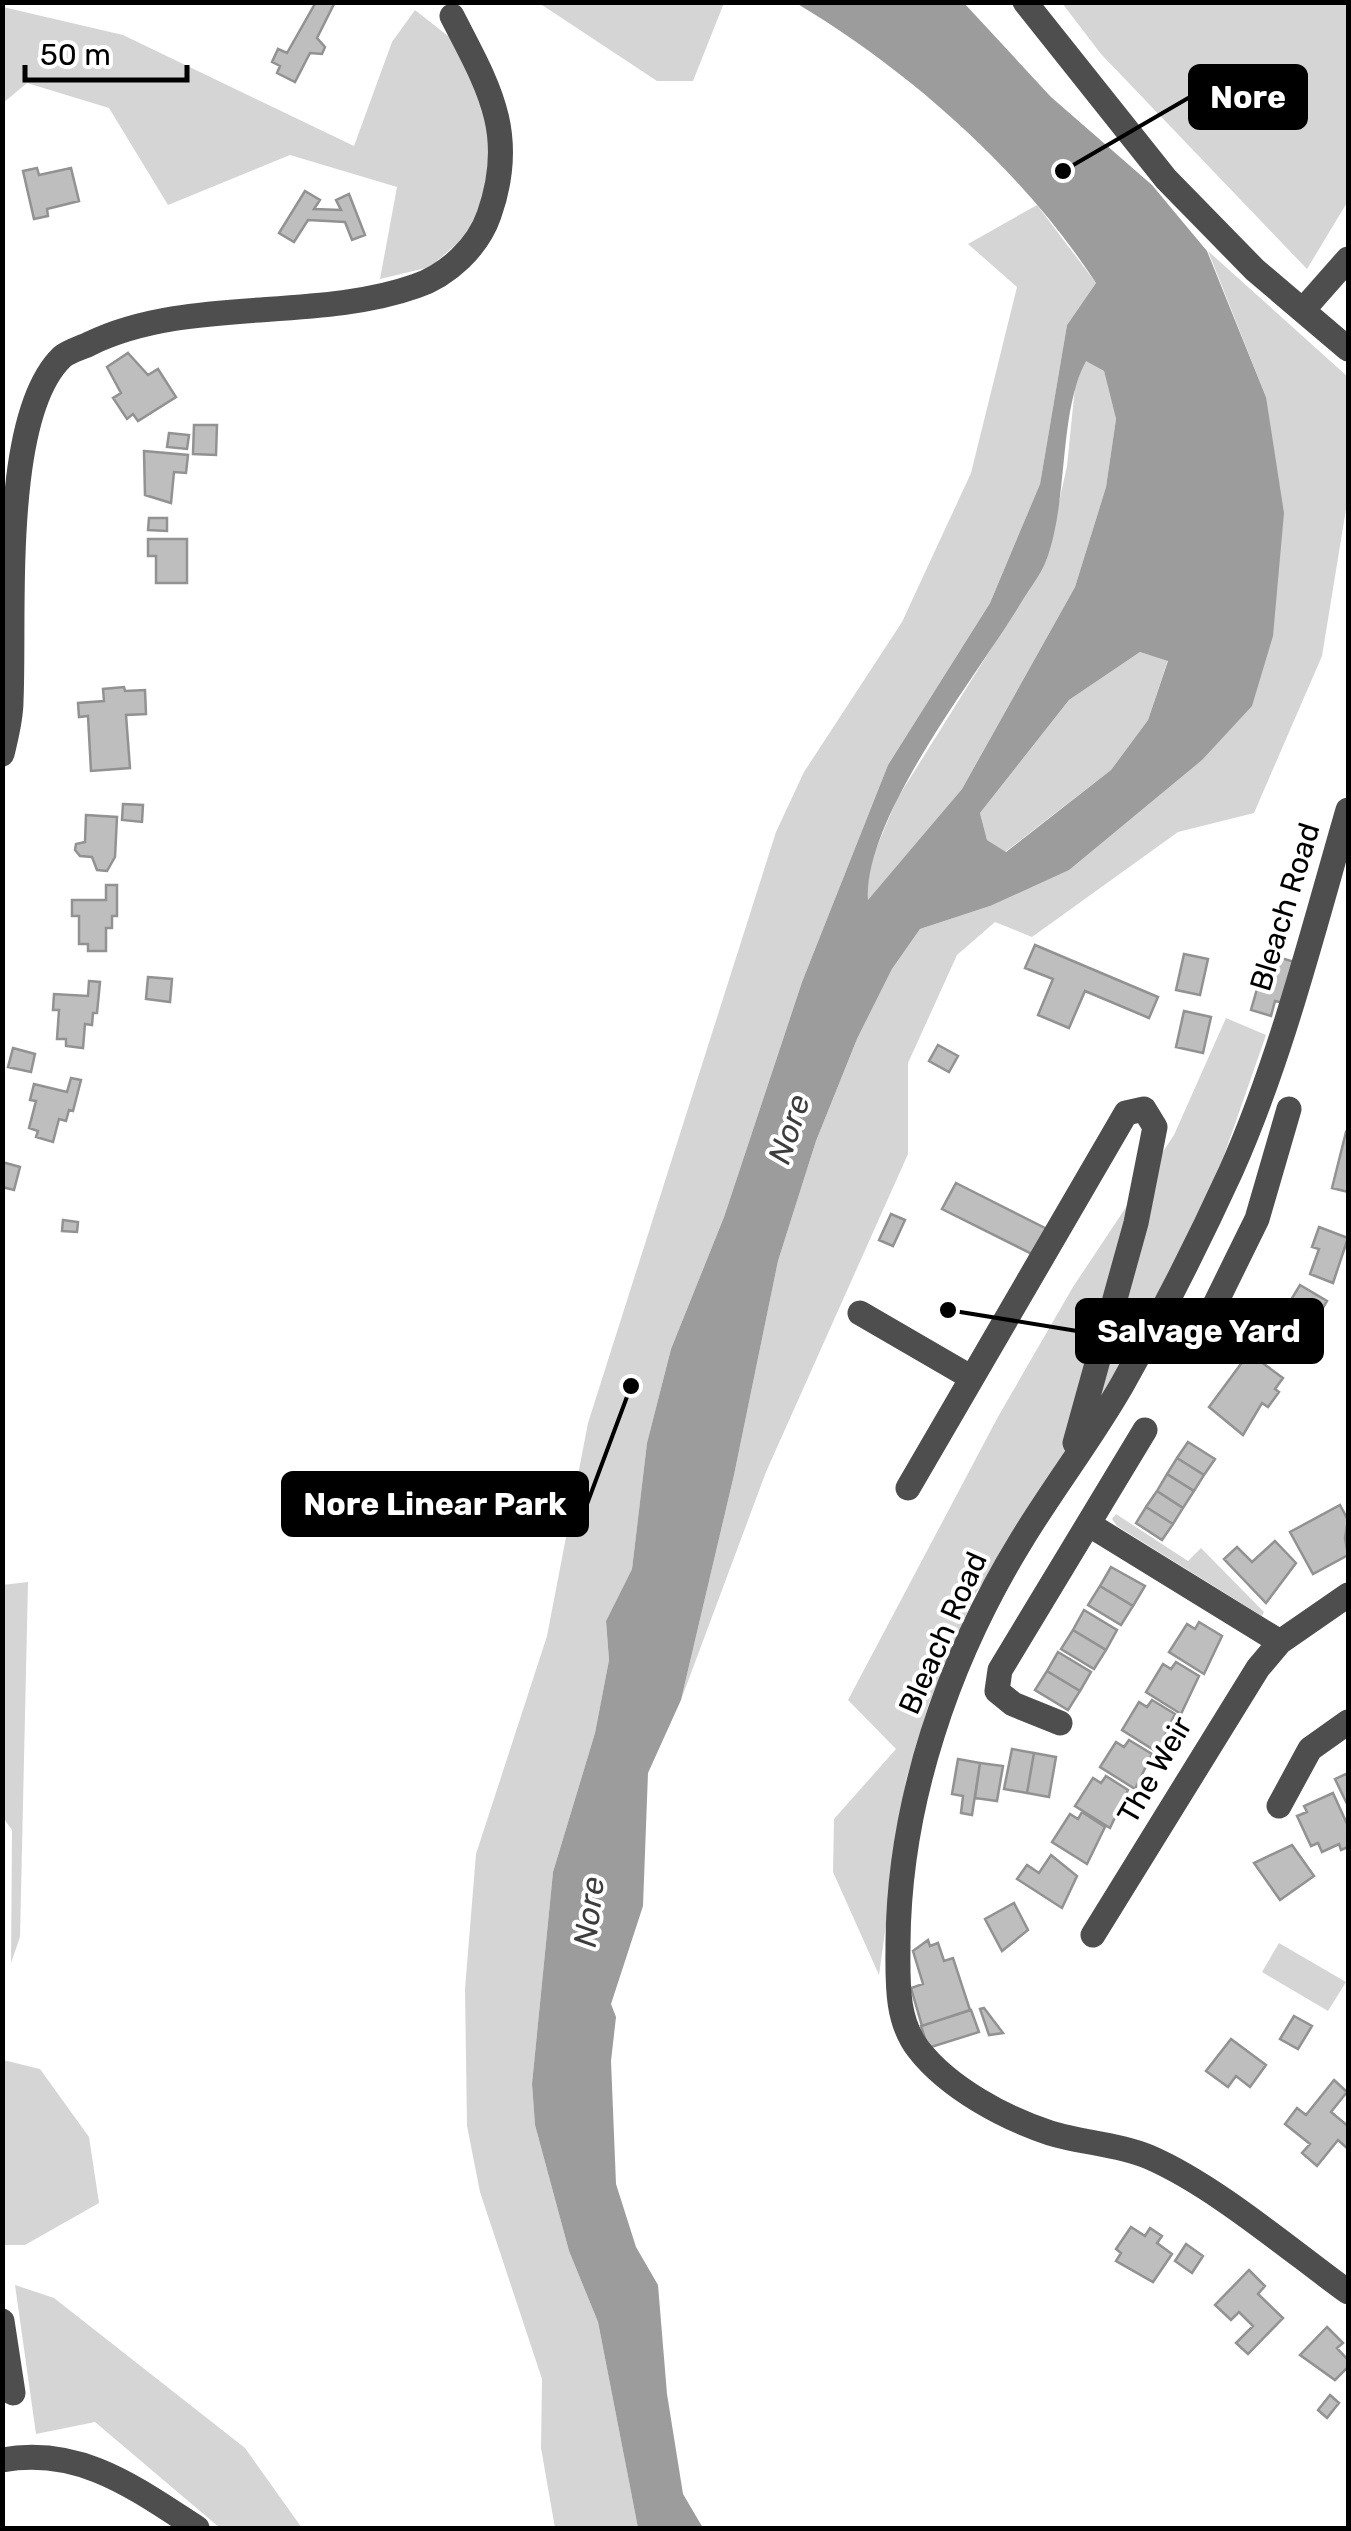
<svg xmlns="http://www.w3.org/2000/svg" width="1351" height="2531" viewBox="0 0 1351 2531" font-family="Rubik,sans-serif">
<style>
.green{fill:#d5d5d5}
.water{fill:#9c9c9c;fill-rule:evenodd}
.building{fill:#bebebe;stroke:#929292;stroke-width:2.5}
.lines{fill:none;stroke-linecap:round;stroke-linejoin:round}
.minor{stroke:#4e4e4e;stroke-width:25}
.labels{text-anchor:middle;stroke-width:8;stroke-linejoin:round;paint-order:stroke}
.street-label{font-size:30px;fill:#000;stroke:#fff}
.water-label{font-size:32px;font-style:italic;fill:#3d3d3d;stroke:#fff}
.leader{fill:none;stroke:#000;stroke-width:4}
.callout-dot{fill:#000;stroke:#fff;stroke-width:4}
.callout{fill:#000;stroke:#000;stroke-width:4}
.callout-label{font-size:32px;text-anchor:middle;font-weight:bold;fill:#fff}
</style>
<rect width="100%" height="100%" fill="#fff"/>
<path class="green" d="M539 3H724L693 81H657Z
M1062 3H1348V201L1307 269 1101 54Z
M3 7 123 35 354 146 392 42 415 10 462 47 496 145 475 228 430 267 380 279 397 187 290 155 168 205 109 108 27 83 3 103Z
M1037 205 1096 283 1067 325 1040 484 990 603 888 765 802 982 724 1217 671 1349 647 1443 632 1569 606 1621 609 1660 595 1733 553 1872 532 2084 535 2125 569 2251 598 2322 638 2528H555L541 2448 542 2379 480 2192 467 2126 465 1989 476 1854 547 1636 588 1423 776 832 804 772 902 622 971 473 1017 287 968 244Z
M1208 251 1348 377V497L1322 656 1254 813 1178 832 1032 937 995 922 957 955 908 1063V1154L766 1472 681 1700 734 1475 778 1261 816 1141 857 1039 892 969 920 929 990 906 1202 760 1266 397Z
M1085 360 1104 371 1116 419 1106 487 1075 587 962 789 868 901V868L897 799 1046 561 1067 466 1075 387Z
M1140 652 1168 660 1148 720 1111 770 1005 852 987 840 980 813 1069 700Z
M1226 1018 1266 1035 1213 1187 1113 1381 974 1596 929 1703 906 1780 879 1975 833 1872 834 1819 896 1749 848 1700 999 1415 1073 1287 1174 1135Z
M1116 1514 1188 1561 1201 1548 1264 1612 1262 1616 1117 1526 1112 1519Z
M28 1582 20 1937 11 1963 12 1830 2 1816V1585Z
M1279 1943 1346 1982 1328 2011 1262 1972Z
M3 2060 40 2069 89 2137 99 2203 25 2245H3Z
M15 2285 54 2298 245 2448 302 2528H220L95 2422 36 2434Z"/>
<path class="water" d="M796 3H964L1051 97 1152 185 1207 251 1266 397 1284 513 1273 636 1252 706 1202 760 1069 870 990 906 920 929 892 969 857 1039 816 1141 778 1261 734 1475 681 1700 648 1773 643 1906 611 2004 616 2017 611 2061 616 2184 636 2247 658 2285 667 2394 683 2494 703 2528H638L598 2322 569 2251 535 2125 532 2084 553 1872 595 1733 609 1660 606 1621 632 1569 647 1443 671 1349 724 1217 802 982 888 765 990 603 1040 484 1067 325 1096 283C1023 171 910 71 796 3ZM1086 361 1104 371 1116 419 1106 487 1075 587 962 789 868 900C863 819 975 678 1019 606 1027 592 1040 576 1046 561 1069 501 1058 413 1086 361ZM1140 652 1168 661 1148 720 1111 770 1006 852 987 840 980 813 1069 700Z"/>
<path class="building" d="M316 2H335L317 38 325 47 322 54 310 53 295 82 277 73 280 66 272 62 278 49 287 53Z
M37 168 39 175 71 168 79 201 47 209 48 216 34 219 23 171Z
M305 191 320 200 314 209 341 210 336 200 349 194 365 235 352 240 345 222 308 220 294 242 279 233Z
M128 353 148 375 158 369 176 397 138 421 133 414 127 419 113 398 121 393 107 367Z
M194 425H217L216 455 193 454Z
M169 433 189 435 187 449 167 447Z
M144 451 188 455 186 473 174 472 171 503 145 495Z
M149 518H167V531L148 530Z
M148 539H187V583H156V556H148Z
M124 687 125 691 145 690 146 714 126 715 130 768 91 771 88 716 79 717 78 703 104 701 103 689Z
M123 804 143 805 142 822 122 820Z
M86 815 117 817 115 857 107 871 97 870 92 857 80 856 75 850 76 844 85 842Z
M106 885H117V916H112V928H106V951H88V944H79V916H72V900H106Z
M1035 945 1158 997 1149 1018 1085 991 1069 1028 1038 1015 1053 979 1025 968Z
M1184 954 1208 959 1200 995 1176 990Z
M1267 954 1295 962 1284 1003 1275 1001 1271 1016 1251 1010Z
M148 977 172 979 170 1002 146 999Z
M89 981 100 982 97 1013H93L92 1025 85 1024 83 1048 66 1046V1039H57L59 1010H53L54 994 88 996Z
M1184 1011 1211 1017 1203 1053 1176 1047Z
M938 1045 958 1056 949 1072 929 1061Z
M13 1048 35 1054 31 1072 8 1067Z
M71 1078 81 1080 73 1111 69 1110 66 1121 59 1119 53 1142 36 1137 38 1131 29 1128 36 1101 30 1100 34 1084 67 1092Z
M1346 1132 1348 1133V1192L1332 1188Z
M2 1162 20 1167 14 1190 2 1187Z
M956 1183 1049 1230 1036 1256 942 1209Z
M891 1214 905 1220 893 1246 879 1240Z
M63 1220 78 1222 77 1232 62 1231Z
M1319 1227 1348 1238 1333 1283 1310 1274 1319 1249 1312 1247Z
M1300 1285 1327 1301 1297 1352 1269 1336Z
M1249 1353 1283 1378 1275 1389 1279 1392 1268 1407 1262 1403 1243 1435 1209 1407Z
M1188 1442 1215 1459 1204 1475 1177 1458Z
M1177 1458 1204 1475 1194 1491 1167 1474Z
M1167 1474 1194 1491 1183 1508 1157 1491Z
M1157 1491 1183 1508 1173 1524 1146 1507Z
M1340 1505 1348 1520 1345 1538 1348 1555 1313 1574 1290 1532Z
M1146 1507 1173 1524 1162 1540 1136 1523Z
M1275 1541 1296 1563 1266 1603 1224 1559 1237 1547 1252 1562Z
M1111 1567 1145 1586 1133 1606 1100 1586Z
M1100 1586 1133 1606 1121 1625 1088 1605Z
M1084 1610 1117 1630 1106 1650 1073 1630Z
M1199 1622 1222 1636 1204 1674 1169 1652 1187 1624 1195 1629Z
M1073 1630 1106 1650 1094 1669 1061 1649Z
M1058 1652 1091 1672 1080 1691 1047 1671Z
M1176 1662 1199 1676 1181 1714 1146 1692 1163 1664 1171 1669Z
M1047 1671 1080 1691 1068 1710 1035 1690Z
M1152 1700 1175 1714 1157 1752 1122 1730 1139 1702 1147 1707Z
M1129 1740 1152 1754 1135 1789 1100 1767 1116 1742 1124 1747Z
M1012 1749 1034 1753 1027 1793 1004 1789Z
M1034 1753 1056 1757 1049 1797 1027 1793Z
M958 1759 980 1763 972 1815 961 1813 963 1796 952 1794Z
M980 1763 1003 1766 997 1801 975 1798Z
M1348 1773V1806L1335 1779Z
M1106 1776 1128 1790 1110 1828 1075 1806 1093 1778 1101 1783Z
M1333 1793 1348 1826V1847L1341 1850 1339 1844 1322 1852 1318 1843 1311 1846 1297 1816 1307 1812 1304 1806Z
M1082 1812 1105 1827 1087 1864 1052 1842 1070 1814 1078 1819Z
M1292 1845 1314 1876 1280 1900 1254 1863Z
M1051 1855 1077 1876 1062 1908 1017 1879 1027 1865 1039 1873Z
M1014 1903 1028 1930 1002 1951 985 1919Z
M928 1940 930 1946 938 1943 944 1961 953 1958 970 2010 922 2026 911 1988 923 1984 913 1951Z
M984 2008 1003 2033 989 2035 980 2009Z
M971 2010 979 2032 928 2048 921 2026Z
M1294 2016 1312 2026 1298 2049 1280 2039Z
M1231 2039 1266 2065 1250 2087 1236 2076 1228 2087 1206 2071Z
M1334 2080 1347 2092 1331 2112 1348 2126V2149L1338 2140 1317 2166 1302 2153 1310 2144 1285 2124 1297 2108 1306 2115Z
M1131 2227 1145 2236 1150 2228 1162 2236 1157 2243 1172 2254 1153 2282 1116 2261 1121 2253 1116 2249Z
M1186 2244 1203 2256 1192 2273 1175 2261Z
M1249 2270 1265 2286 1258 2294 1283 2318 1248 2354 1236 2343 1253 2326 1239 2312 1231 2320 1215 2305Z
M1327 2327 1343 2343 1337 2348 1348 2360V2367L1335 2380 1300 2355Z
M1330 2395 1339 2403 1327 2418 1318 2410Z"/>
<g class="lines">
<path class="minor" d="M1025 2 1166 179 1255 270 1348 349
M1303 310 1348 259
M2 754C6 737 11 719 11 701 15 615 0 417 62 357 69 351 81 348 89 344 187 296 315 322 416 286 448 275 478 247 489 215 518 133 488 86 452 16
M1348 810C1313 930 1282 1056 1231 1171 1198 1243 1161 1316 1122 1385 1091 1439 1053 1488 1021 1541 948 1660 899 1803 898 1943 898 1979 895 2020 919 2050 949 2088 1004 2118 1050 2133 1082 2143 1118 2144 1149 2157 1214 2185 1290 2250 1348 2292
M860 1313 972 1378
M1199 1337 1257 1219 1289 1109
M908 1488 1126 1113 1144 1109 1155 1127 1136 1223 1075 1443
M1090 1525 1280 1642
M1060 1723 1013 1704 997 1691 1000 1670 1145 1430
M1279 1806 1310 1749 1348 1722
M1093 1935 1258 1668 1280 1642 1348 1595
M2 2321 13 2393
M2 2460C80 2446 135 2488 197 2528"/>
</g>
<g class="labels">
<g class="street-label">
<text transform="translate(1285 907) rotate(-73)" y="10">Bleach Road</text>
<text transform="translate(943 1633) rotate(-66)" y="10">Bleach Road</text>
<text transform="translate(1155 1770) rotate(-60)" y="10">The Weir</text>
</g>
<g class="water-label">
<text transform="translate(789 1129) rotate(-72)" y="11">Nore</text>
<text transform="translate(589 1912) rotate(-83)" y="11">Nore</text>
</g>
</g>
<path class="leader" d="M1063 171L1190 97M948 1310L1077 1331M631 1386L587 1504"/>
<g class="callout-dot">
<circle cx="1063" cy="171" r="10"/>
<circle cx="948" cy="1310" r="10"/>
<circle cx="631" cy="1386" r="10"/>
</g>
<g class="callout">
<rect x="1190" y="66" width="116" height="62" rx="10"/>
<rect x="1077" y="1300" width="245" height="62" rx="10"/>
<rect x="283" y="1473" width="304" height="62" rx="10"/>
</g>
<g class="callout-label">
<text x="1248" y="108">Nore</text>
<text x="1199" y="1342">Salvage Yard</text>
<text x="435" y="1515">Nore Linear Park</text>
</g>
<rect width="1351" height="2531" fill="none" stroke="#000000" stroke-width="10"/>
<path d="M25 65v15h162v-15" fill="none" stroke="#000000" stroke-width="5"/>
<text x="40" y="65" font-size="30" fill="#000000" stroke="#ffffff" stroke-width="8" paint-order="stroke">50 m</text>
</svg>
